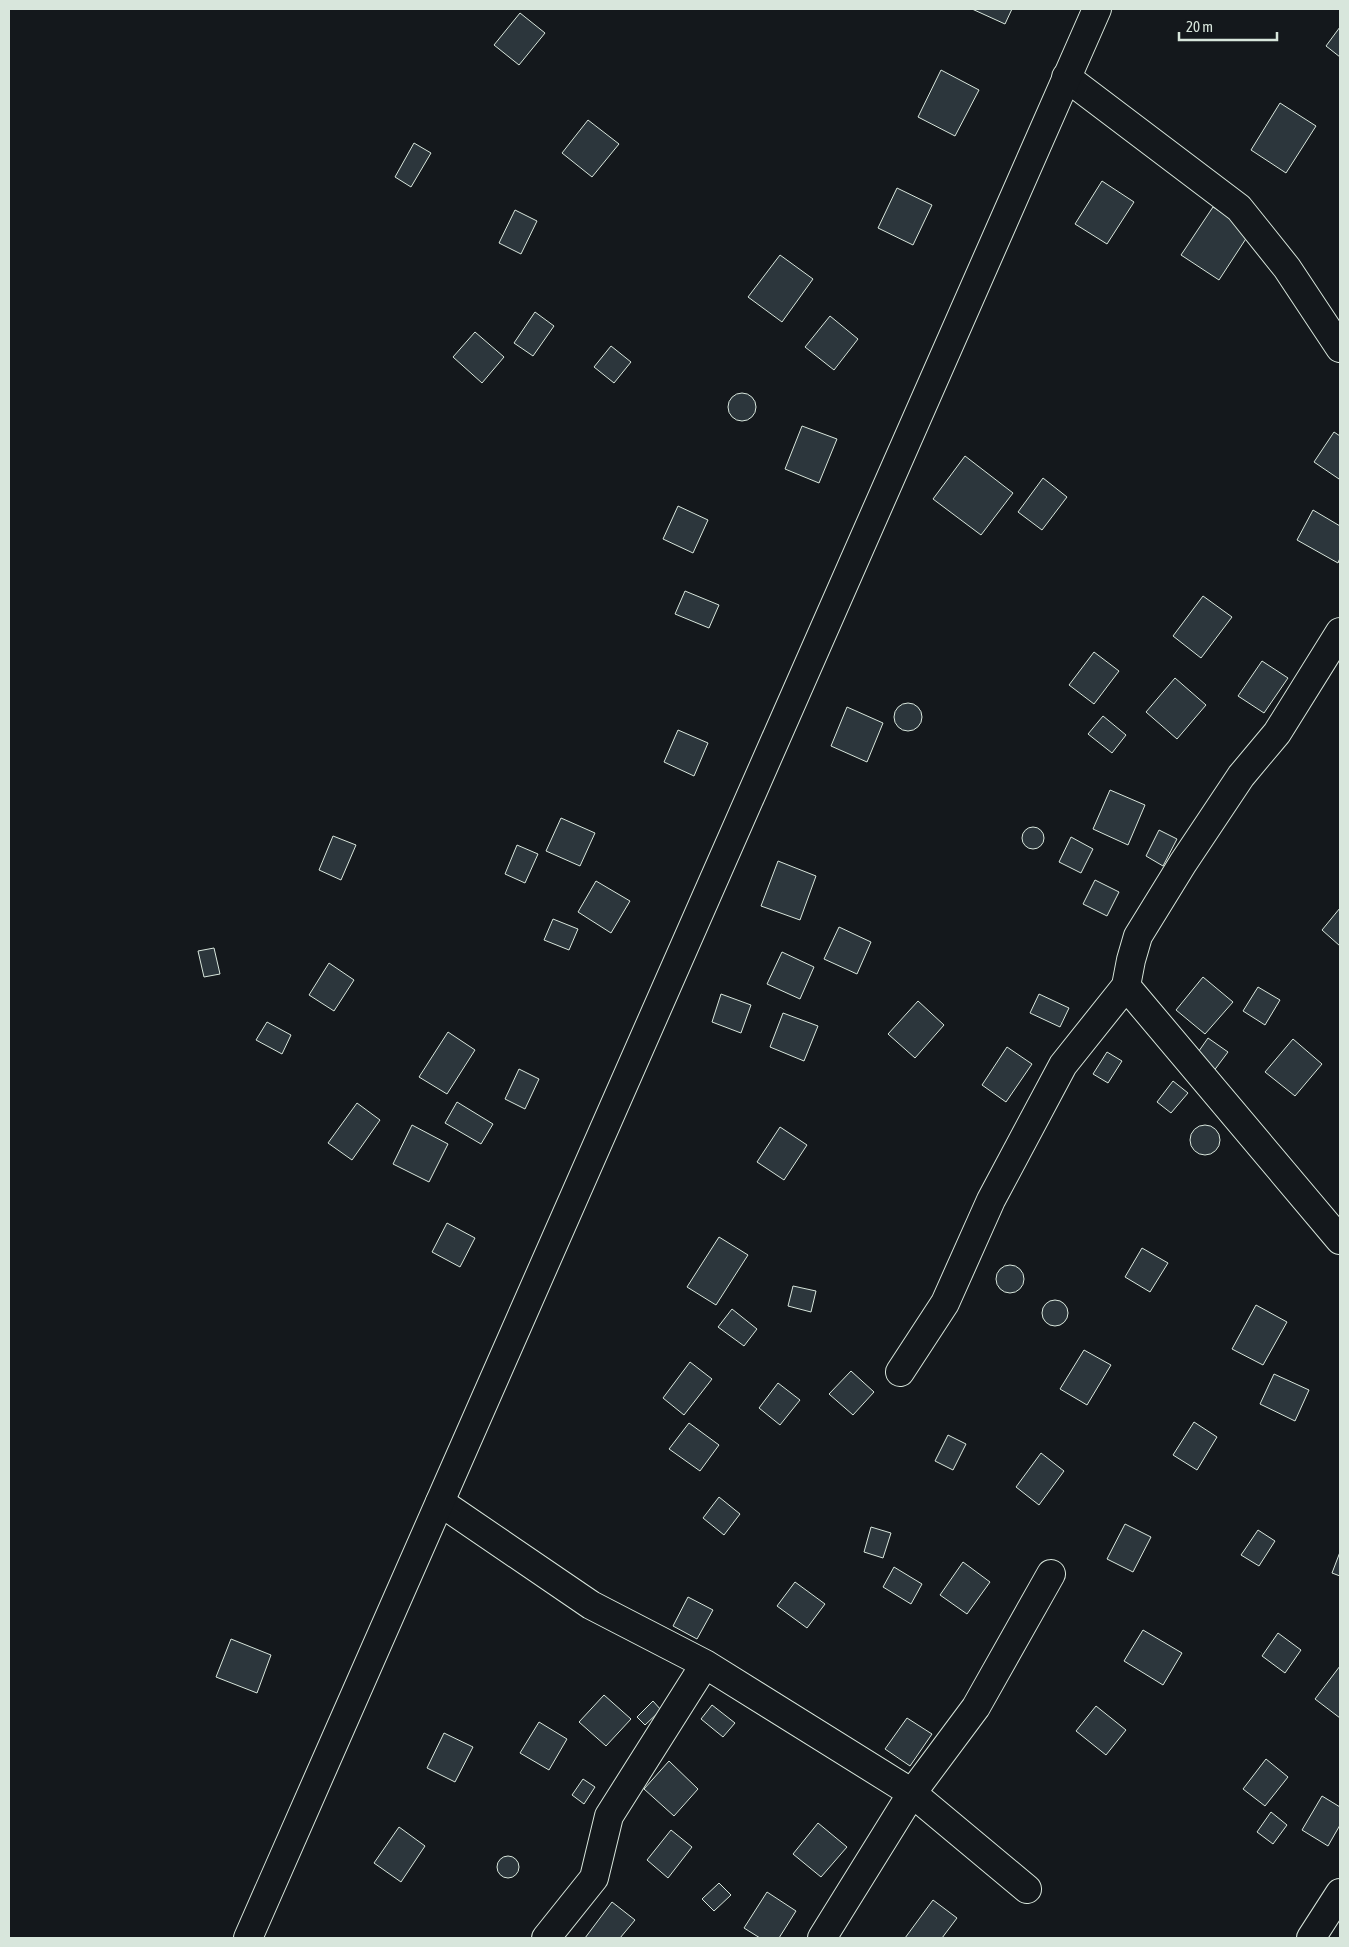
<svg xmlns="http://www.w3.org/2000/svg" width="1349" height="1947" viewBox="0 0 1349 1947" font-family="'Asap Condensed',sans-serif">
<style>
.building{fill:#2c363c;stroke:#d8e6dc}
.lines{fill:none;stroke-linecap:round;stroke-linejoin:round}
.minor-casing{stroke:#d8e6dc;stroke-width:30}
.secondary-casing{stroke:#d8e6dc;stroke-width:30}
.minor{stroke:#14181c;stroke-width:28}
.secondary{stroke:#14181c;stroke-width:28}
</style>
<rect width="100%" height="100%" fill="#14181c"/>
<path class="building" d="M972 9H1012L1005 24Z
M520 13 545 33 519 65 494 45Z
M1340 27V57L1326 46Z
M941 70 979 90 955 136 918 117Z
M1280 103 1316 126 1286 173 1251 150Z
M588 120 619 144 592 177 562 153Z
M414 143 431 153 411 187 395 177Z
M1102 181 1134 202 1107 244 1075 224Z
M897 188 932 205 913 245 878 228Z
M1213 207 1251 231 1219 280 1181 255Z
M515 210 537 221 521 254 499 243Z
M780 255 813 279 782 322 748 297Z
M535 312 554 326 533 356 514 343Z
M830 316 858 339 834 370 805 347Z
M475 332 504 357 482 383 453 357Z
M611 346 631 362 614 383 594 367Z
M728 407a14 14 0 1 1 28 0a14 14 0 1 1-28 0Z
M802 426 837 439 819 483 785 469Z
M1334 432 1340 436V476L1339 479 1314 462Z
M965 456 1013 493 981 535 933 499Z
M1043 478 1067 497 1042 530 1018 512Z
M678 506 708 520 693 553 663 539Z
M1313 510 1340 526V558L1338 563 1297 540Z
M685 591 719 605 709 628 675 614Z
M1203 596 1232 617 1201 658 1173 636Z
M1094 652 1119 671 1094 704 1069 685Z
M1262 661 1288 678 1264 713 1238 696Z
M1175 678 1206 705 1177 739 1146 712Z
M894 717a14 14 0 1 1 28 0a14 14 0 1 1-28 0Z
M847 707 883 723 867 762 831 746Z
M1103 716 1126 735 1112 753 1088 734Z
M678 730 708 743 694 776 664 762Z
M1110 790 1145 805 1128 845 1093 829Z
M561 818 595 833 580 866 546 851Z
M1022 838a11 11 0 1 1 22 0a11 11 0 1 1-22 0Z
M1159 830 1177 839 1163 866 1146 856Z
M333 836 356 845 341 880 319 870Z
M1071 837 1093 849 1081 873 1059 862Z
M517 845 538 854 525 883 505 874Z
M778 861 816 876 800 920 761 906Z
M1095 880 1119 892 1107 916 1083 904Z
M596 881 630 901 611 933 578 912Z
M1340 908V946L1322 930Z
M553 919 578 929 569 950 544 940Z
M839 927 871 942 857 974 824 959Z
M214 948 220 974 204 977 198 951Z
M782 952 814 967 800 999 767 984Z
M329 963 354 980 334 1011 309 995Z
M1203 977 1233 1002 1205 1034 1176 1010Z
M1258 987 1280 1000 1265 1025 1243 1011Z
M721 994 751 1005 741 1033 712 1022Z
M1039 994 1069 1008 1060 1027 1030 1013Z
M918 1001 944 1025 915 1058 888 1034Z
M783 1013 818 1026 804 1061 770 1047Z
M267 1022 291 1035 282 1054 256 1040Z
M448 1032 475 1050 447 1094 419 1077Z
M1208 1038 1228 1052 1213 1072 1194 1058Z
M1293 1039 1322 1064 1295 1096 1265 1072Z
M1007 1047 1032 1064 1006 1102 982 1085Z
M1107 1052 1122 1061 1108 1083 1093 1074Z
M519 1069 539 1079 525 1109 505 1099Z
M1173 1081 1188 1093 1171 1113 1157 1102Z
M457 1102 493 1124 481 1144 445 1123Z
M357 1103 380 1120 352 1160 328 1143Z
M1190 1140a15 15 0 1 1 30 0a15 15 0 1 1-30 0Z
M412 1125 448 1144 429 1182 393 1164Z
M780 1127 807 1145 784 1180 757 1162Z
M447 1223 475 1238 460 1267 432 1252Z
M719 1237 748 1255 716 1305 687 1287Z
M1142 1248 1168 1263 1150 1292 1125 1277Z
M996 1279a14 14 0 1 1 28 0a14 14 0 1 1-28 0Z
M793 1286 816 1291 811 1312 788 1306Z
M1042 1313a13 13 0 1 1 26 0a13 13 0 1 1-26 0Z
M1256 1305 1287 1322 1263 1365 1232 1349Z
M732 1309 757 1329 744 1346 718 1327Z
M1084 1350 1111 1365 1087 1405 1060 1389Z
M690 1362 712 1379 684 1415 663 1398Z
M851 1371 874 1392 853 1415 829 1394Z
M1274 1374 1309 1390 1295 1421 1260 1404Z
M778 1383 800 1400 780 1425 759 1408Z
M1194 1422 1217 1437 1197 1470 1173 1455Z
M689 1423 719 1445 700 1471 669 1449Z
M948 1435 966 1444 953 1470 935 1461Z
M1041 1453 1064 1471 1039 1505 1016 1487Z
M719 1497 740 1514 724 1535 703 1518Z
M1125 1524 1151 1537 1133 1572 1107 1559Z
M871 1527 891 1533 883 1558 864 1552Z
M1258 1530 1275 1541 1259 1566 1241 1555Z
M1340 1552V1576L1332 1573Z
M963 1562 990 1582 967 1614 940 1595Z
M894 1567 922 1584 911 1604 883 1587Z
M795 1582 825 1604 807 1628 777 1606Z
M688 1597 713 1610 697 1639 673 1626Z
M1143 1630 1182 1653 1163 1685 1124 1661Z
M1278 1633 1301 1650 1285 1673 1262 1656Z
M231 1639 271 1655 257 1693 216 1677Z
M1340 1666V1718L1315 1699Z
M604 1695 631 1719 606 1746 579 1722Z
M653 1701 661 1710 645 1725 637 1717Z
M712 1705 735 1723 723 1737 701 1719Z
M1096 1706 1126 1730 1106 1755 1076 1731Z
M907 1718 932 1734 910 1766 885 1749Z
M539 1722 567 1739 549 1770 520 1753Z
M444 1733 473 1747 455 1782 427 1768Z
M1266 1759 1288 1777 1265 1806 1243 1789Z
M669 1761 698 1789 674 1816 644 1789Z
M583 1779 595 1787 584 1804 572 1795Z
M1322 1796 1340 1807V1825L1328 1846 1302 1830Z
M1271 1812 1287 1825 1273 1844 1257 1832Z
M818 1823 847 1847 821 1877 793 1854Z
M399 1827 425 1846 401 1882 374 1863Z
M671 1830 692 1847 668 1878 647 1860Z
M497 1867a11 11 0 1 1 22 0a11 11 0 1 1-22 0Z
M719 1883 731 1895 714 1911 702 1899Z
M767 1892 796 1911 779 1938H760L744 1928Z
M933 1900 957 1918 942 1938H905Z
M612 1902 635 1920 620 1938H585Z"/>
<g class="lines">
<g class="minor-casing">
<path id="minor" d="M1066 77 1239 208 1287 268 1340 348
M1126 986 1340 1240
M900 1372 945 1303 991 1200 1063 1065 1126 986 1131 960 1138 936 1183 863 1241 776 1277 733 1340 632
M440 1502 591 1605 705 1664 912 1793 1027 1889
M546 1938 594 1878 609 1816 705 1664
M822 1938 912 1793 976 1707 1051 1574
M1311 1938 1340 1893"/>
</g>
<g class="secondary-casing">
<path id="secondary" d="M248 1938 1097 9"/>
</g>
<use href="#minor" class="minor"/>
<use href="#secondary" class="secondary"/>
</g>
<rect width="1349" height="1947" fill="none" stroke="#d8e6dc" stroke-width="20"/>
<path d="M1179 32v8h98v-8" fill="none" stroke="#d8e6dc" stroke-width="2.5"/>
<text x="1186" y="32" font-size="15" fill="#d8e6dc" stroke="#14181c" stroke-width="4" paint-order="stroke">20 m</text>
</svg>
